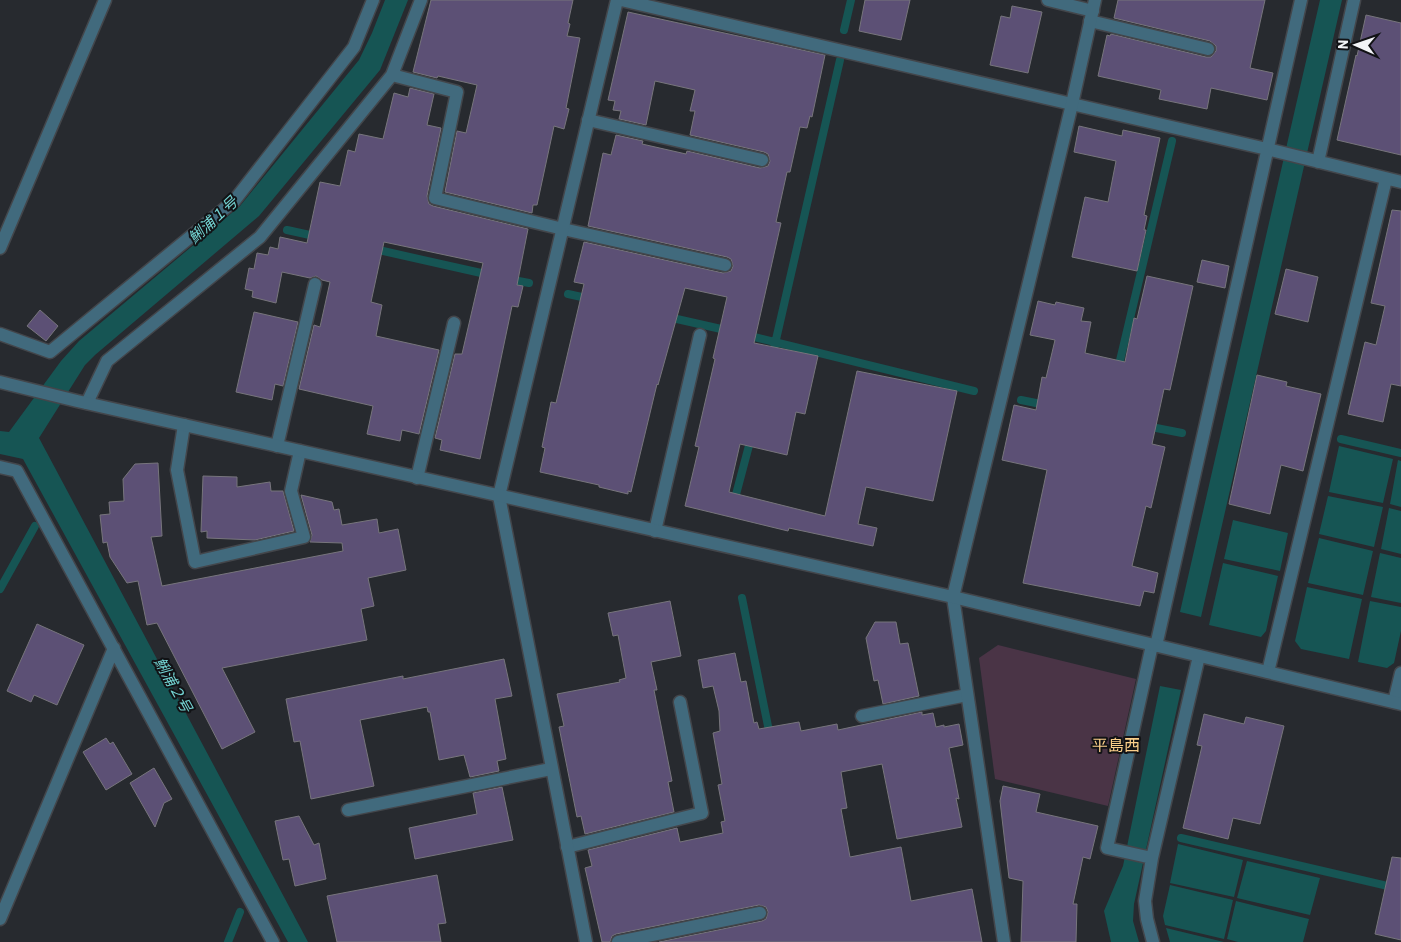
<svg xmlns="http://www.w3.org/2000/svg" width="1401" height="942" viewBox="0 0 1401 942" font-family="Barlow,'Noto Sans JP',sans-serif">
<style>
.green{fill:#4a3446}
.water{fill:#165554}
.lines{fill:none;stroke-linecap:round;stroke-linejoin:round}
.stream{stroke:#165554;stroke-width:8}
.building{fill:#5c5075;stroke:#77757c}
.service-casing{stroke:#43464b;stroke-width:15}
.minor-casing{stroke:#43464b;stroke-width:15}
.tertiary-casing{stroke:#43464b;stroke-width:15}
.service{stroke:#416a7d;stroke-width:12}
.minor{stroke:#416a7d;stroke-width:12}
.tertiary{stroke:#416a7d;stroke-width:12}
.labels{text-anchor:middle;stroke-width:4;stroke-linejoin:round;paint-order:stroke}
.water-label{font-size:15px;font-style:italic;fill:#74d4d3;stroke:#111215}
.quarter-label{font-size:16px;fill:#fbcf8a;stroke:#111215}
</style>
<rect width="100%" height="100%" fill="#272a2f"/>
<path class="green" d="M998 645 1136 679 1108 806 995 779 979 658Z"/>
<path class="water" d="M385 0H408L380 70 259 216 95 355 85 365 39 438 308 942H288L23 459 0 454V431L9 432 61 361 79 341 240 206 359 60 372 33Z
M1320 0H1342L1201 617 1180 612Z
M1339 446 1393 459 1383 503 1329 492Z
M1398 460 1401 461V507L1390 504Z
M1328 496 1383 507 1374 547 1319 534Z
M1389 508 1401 511V554L1381 549Z
M1233 520 1288 533 1280 571 1224 559Z
M1319 538 1373 551 1363 595 1308 583Z
M1380 553 1401 558V603L1371 597Z
M1223 563 1278 576 1266 631 1261 637 1209 625Z
M1307 587 1362 599 1349 659 1301 649 1295 641Z
M1370 601 1401 607V631L1394 663 1387 668 1358 662Z
M1160 686 1181 690 1134 904 1133 921 1139 942H1111L1104 911 1123 866Z
M1178 844 1243 860 1234 897 1170 883Z
M1247 861 1320 878 1310 915 1237 898Z
M1170 885 1233 900 1224 939 1165 925 1163 916Z
M1236 901 1309 919 1303 942H1238L1227 939Z
M1166 928 1224 942H1170Z"/>
<g class="lines">
<path class="stream" d="M844 30 851 0
M287 230 319 237
M374 249 490 275
M508 279 529 283
M568 294 591 299
M668 317 730 331
M746 335 974 391
M772 357 840 60
M1118 369 1172 141
M1021 400 1046 405
M1146 426 1182 433
M1341 439 1401 453
M734 502 751 438
M0 589 35 526
M742 598 770 736
M1181 838 1401 889
M228 942 240 912"/>
</g>
<path class="building" d="M431 0H573L568 23 570 24 567 36 580 38 566 108 569 109 564 129 554 126 537 205H533L532 213 445 192 457 131 466 133 477 85 438 76 437 78 413 72Z
M865 0H910L901 40 859 31Z
M1118 0H1265L1250 68 1273 73 1267 100 1211 88 1207 109 1159 99 1161 90 1098 76 1107 35 1110 36 1111 34 1206 57H1211L1216 51V46L1210 41 1114 18Z
M1012 6 1042 12 1028 73 990 65 1001 16 1010 18Z
M628 12 825 55 812 117 810 116 807 128 800 127 790 172H787L776 222 781 223 754 343 818 356 805 414 796 412 787 455 740 444 729 492 825 516 857 371 957 391 933 501 866 487 858 524 877 528 873 546 789 528 788 531 685 506 699 447 695 446 715 359 713 358 727 297 685 288 658 385 657 384 631 492 628 491V494L599 487V485L540 472 545 448 542 447 551 402 556 403 584 284 574 282 584 242 723 273 731 271 733 266 731 259 727 257 588 226 603 153 611 155 616 135 643 141 642 144 686 154 687 151 760 168 768 166 770 161 768 154 764 152 690 135 695 111H690L695 90 655 81 646 125 619 119 621 111 613 110 615 101 608 100Z
M1366 15 1401 23V155L1337 140 1356 55 1357 56Z
M410 88 434 94 427 125 441 128 427 196 429 204 433 206 528 229 517 285 523 286 518 307 512 306 480 459 440 450 442 440 435 438 455 354H462L483 263 384 242 371 302 382 305 376 336 439 350 419 434 402 430 400 441 367 434 373 406 299 389 314 325 320 327 330 282 322 280 316 276 310 278 282 272 276 303 252 297 253 291 245 289 249 268 254 269 257 253 268 255 270 247 278 249 280 237 307 243 320 182 340 186 348 150 355 152 359 134 383 139 394 93 408 97Z
M1079 126 1122 136 1123 130 1160 138 1144 215 1147 216 1144 230H1146L1137 271 1072 257 1085 197 1108 202 1116 161 1074 152Z
M1392 210 1401 211V386L1391 384 1383 422 1348 414 1365 342 1376 345 1385 306 1371 303Z
M1202 260 1229 266 1225 288 1197 282Z
M1286 269 1318 277 1308 322 1275 314Z
M1147 276 1193 286 1170 390 1164 389 1152 444 1165 447 1151 508 1146 506 1132 566 1158 573 1154 593 1144 591 1140 606 1023 583 1047 470 1002 460 1014 405 1036 410 1042 377 1046 378 1055 340 1030 335 1038 301 1055 305 1056 302 1084 308 1081 321 1091 322 1085 353 1125 362 1134 318 1137 319Z
M40 310 58 326 46 341 27 326Z
M254 312 298 322 283 386 275 384 272 400 236 392Z
M1257 375 1287 382 1286 386 1321 394 1303 471 1281 465 1270 514 1229 504Z
M158 463 162 536 151 537 162 586 343 551 342 543 310 542 312 535 301 495 332 502 334 510 339 509 342 525 377 519 379 533 398 529 406 570 368 578 374 606 361 609 367 640 222 668 255 732 222 749 157 623 147 625 138 581 127 583 110 557 107 542 103 543 100 515 110 514 109 502 124 501 123 479 135 464Z
M203 476 237 477V487L270 482 271 491H283L294 531 255 540 207 538V531L201 532Z
M670 601 681 656 651 662 657 690H654L672 781 668 782 674 812 585 834 581 816 577 817 559 727 564 726 557 694 620 682 619 680 626 678 618 635 613 636 608 613Z
M875 622H896L900 644 908 643 919 696 883 704 878 680 874 681 866 638Z
M37 624 84 645 57 705 34 695 31 702 7 691Z
M735 653 741 682 746 681 754 723 757 722 759 729 799 722 801 731 837 724 838 730 922 712V715L933 713 936 727 944 725V727L959 724 963 745 949 748 959 799 956 798 962 827 897 839 882 764 841 772 847 808 841 809 850 857 901 847 911 901 972 889 982 942H659L762 921 766 919 768 912 766 907 759 905 616 934 612 936 610 942H602L585 868 592 866 588 850 677 828 680 842 723 833 721 822 725 821 718 785 722 784 713 733 720 731 719 711 713 686 703 688 698 660Z
M504 659 512 696 495 699 506 759 497 761 499 771 470 777 464 755 439 760 430 712H428L427 707 360 720 374 786 311 799 300 741 294 742 286 699 403 676V679Z
M1204 714 1244 724 1246 717 1284 726 1260 824 1233 818 1228 839 1183 828 1202 746 1197 745Z
M106 738 110 744 113 742 132 774 106 790 83 752Z
M154 768 172 799 164 803 155 827 130 783Z
M1003 786 1040 794 1036 812 1098 826 1090 859 1083 857 1073 904H1077L1076 942H1021L1023 881 1009 878 1000 801Z
M502 787 513 840 415 859 409 828 477 814 473 793Z
M299 816 314 845 319 843 326 879 295 886 289 859 283 860 275 821Z
M1392 857 1401 858V940L1375 934Z
M437 875 446 923 438 924 441 942H337L327 896Z"/>
<g class="lines">
<g class="service-casing">
<path id="service" d="M1048 0 1093 11
M1090 21 1208 49
M588 120 762 160
M563 229 725 265
M184 425 177 470 195 562 304 537 291 491 300 451
M277 446 315 284
M417 478 454 323
M655 531 700 335
M862 716 967 695
M348 810 551 769
M567 847 702 813 680 702
M618 942 760 913"/>
</g>
<g class="minor-casing">
<path id="minor" d="M621 0 1267 149 1401 182
M392 75 457 92 435 198 563 229
M1318 162 1354 0
M0 248 105 0
M0 334 50 352 234 201 354 47 373 0
M87 403 107 361 260 237 392 75 421 0
M0 467 17 471 273 942
M953 597 1004 942
M1152 645 1107 848 1152 858
M1156 646 1301 0
M1268 672 1386 179
M1394 702 1401 673
M0 919 114 648
M586 942 499 496 617 0
M1153 942 1147 919 1145 901 1152 858 1199 656"/>
</g>
<g class="tertiary-casing">
<path id="tertiary" d="M0 382 77 401 953 597 1401 704
M953 597 1072 104 1095 0"/>
</g>
<use href="#service" class="service"/>
<use href="#minor" class="minor"/>
<use href="#tertiary" class="tertiary"/>
</g>
<g class="labels">
<g class="water-label">
<text transform="translate(213 220) rotate(-43)" y="5">鯏浦１号</text>
<text transform="translate(173 685) rotate(61)" y="5">鯏浦２号</text>
</g>
<g class="quarter-label">
<text x="1116" y="751">平島西</text>
</g>
</g>
<g transform="translate(1356 45) rotate(272)" stroke="#111215" stroke-width="4" paint-order="stroke">
<path d="M0-4L9 19L0 12L-9 19Z" fill="#f2f4f7"/>
<text y="-8" font-size="14" font-weight="bold" text-anchor="middle" fill="#f2f4f7">N</text>
</g>
</svg>
